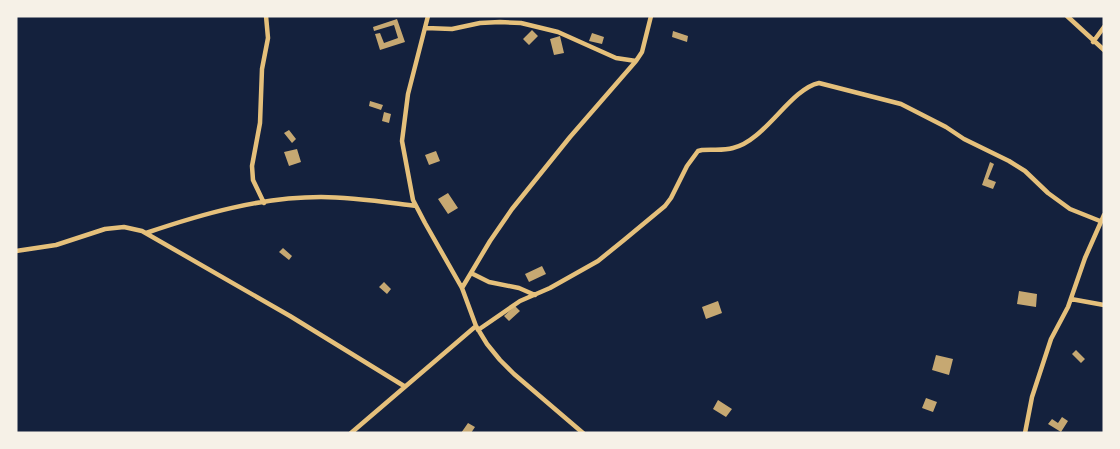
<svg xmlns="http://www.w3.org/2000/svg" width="1120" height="449" viewBox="0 0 1120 449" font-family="'Noto Serif',serif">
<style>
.building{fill:#c6a872}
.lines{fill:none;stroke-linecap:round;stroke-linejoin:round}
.minor{stroke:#e5c07b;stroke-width:4.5}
</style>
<rect width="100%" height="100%" fill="#14213d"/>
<path class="building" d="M397 19 405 42 380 50 375 34 380 33 384 43 398 38 394 25 374 31 373 27Z
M532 30 538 36 529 45 523 39Z
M673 31 688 36 687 42 672 37Z
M592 33 604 37 602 44 589 41Z
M560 36 564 53 554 55 550 39Z
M370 101 383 105 381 110 369 106Z
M384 112 391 114 389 123 382 121Z
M289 130 296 139 292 143 284 133Z
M297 149 301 162 289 166 284 152Z
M436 151 440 161 429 165 425 155Z
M990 162 994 164 988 179 996 182 993 189 982 185Z
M448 193 458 208 448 214 438 199Z
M283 248 292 256 289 260 279 252Z
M542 266 546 274 529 282 525 274Z
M384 282 391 289 387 294 379 287Z
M1019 291 1037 294 1036 307 1017 304Z
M718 301 722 313 706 319 702 307Z
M515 306 520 311 509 321 504 316Z
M1076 350 1085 359 1081 363 1072 354Z
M936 355 953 359 949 375 932 370Z
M926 398 937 402 933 412 922 408Z
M718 400 732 409 726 417 713 409Z
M1062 417 1068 421 1061 432 1048 424 1052 419 1058 423Z
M468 423 475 427 471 433H461Z"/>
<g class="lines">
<path class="minor" d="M428 16 408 94 402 141 413 200 425 223 462 288 476 326 487 344 500 360 514 374 583 433
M1067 16 1104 50
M426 28 452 29 480 23 500 22 521 23 558 32 616 58 636 61
M1093 42 1104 27
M264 203 253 180 252 166 260 123 262 69 268 38 266 16
M146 233C202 214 261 197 321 197 353 197 384 202 416 206
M16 251 56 245 105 229 124 227 142 231 290 316 404 386
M471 273 489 282 519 288 535 295
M462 288 490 241 512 209 570 137 636 61 642 52 651 16
M1071 299 1104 305
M478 330 520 301 550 288 598 261 624 240 665 206 671 198 687 166 698 151 702 150C712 149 723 151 733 148 765 141 790 89 819 83L901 104 946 127 964 139 1009 161 1025 171 1048 193 1070 209 1100 221
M351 433 476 326
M1025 433 1032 397 1051 339 1068 307 1085 258 1104 215"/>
</g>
<rect width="1120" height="449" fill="none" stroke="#f6f1e7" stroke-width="35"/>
</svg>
